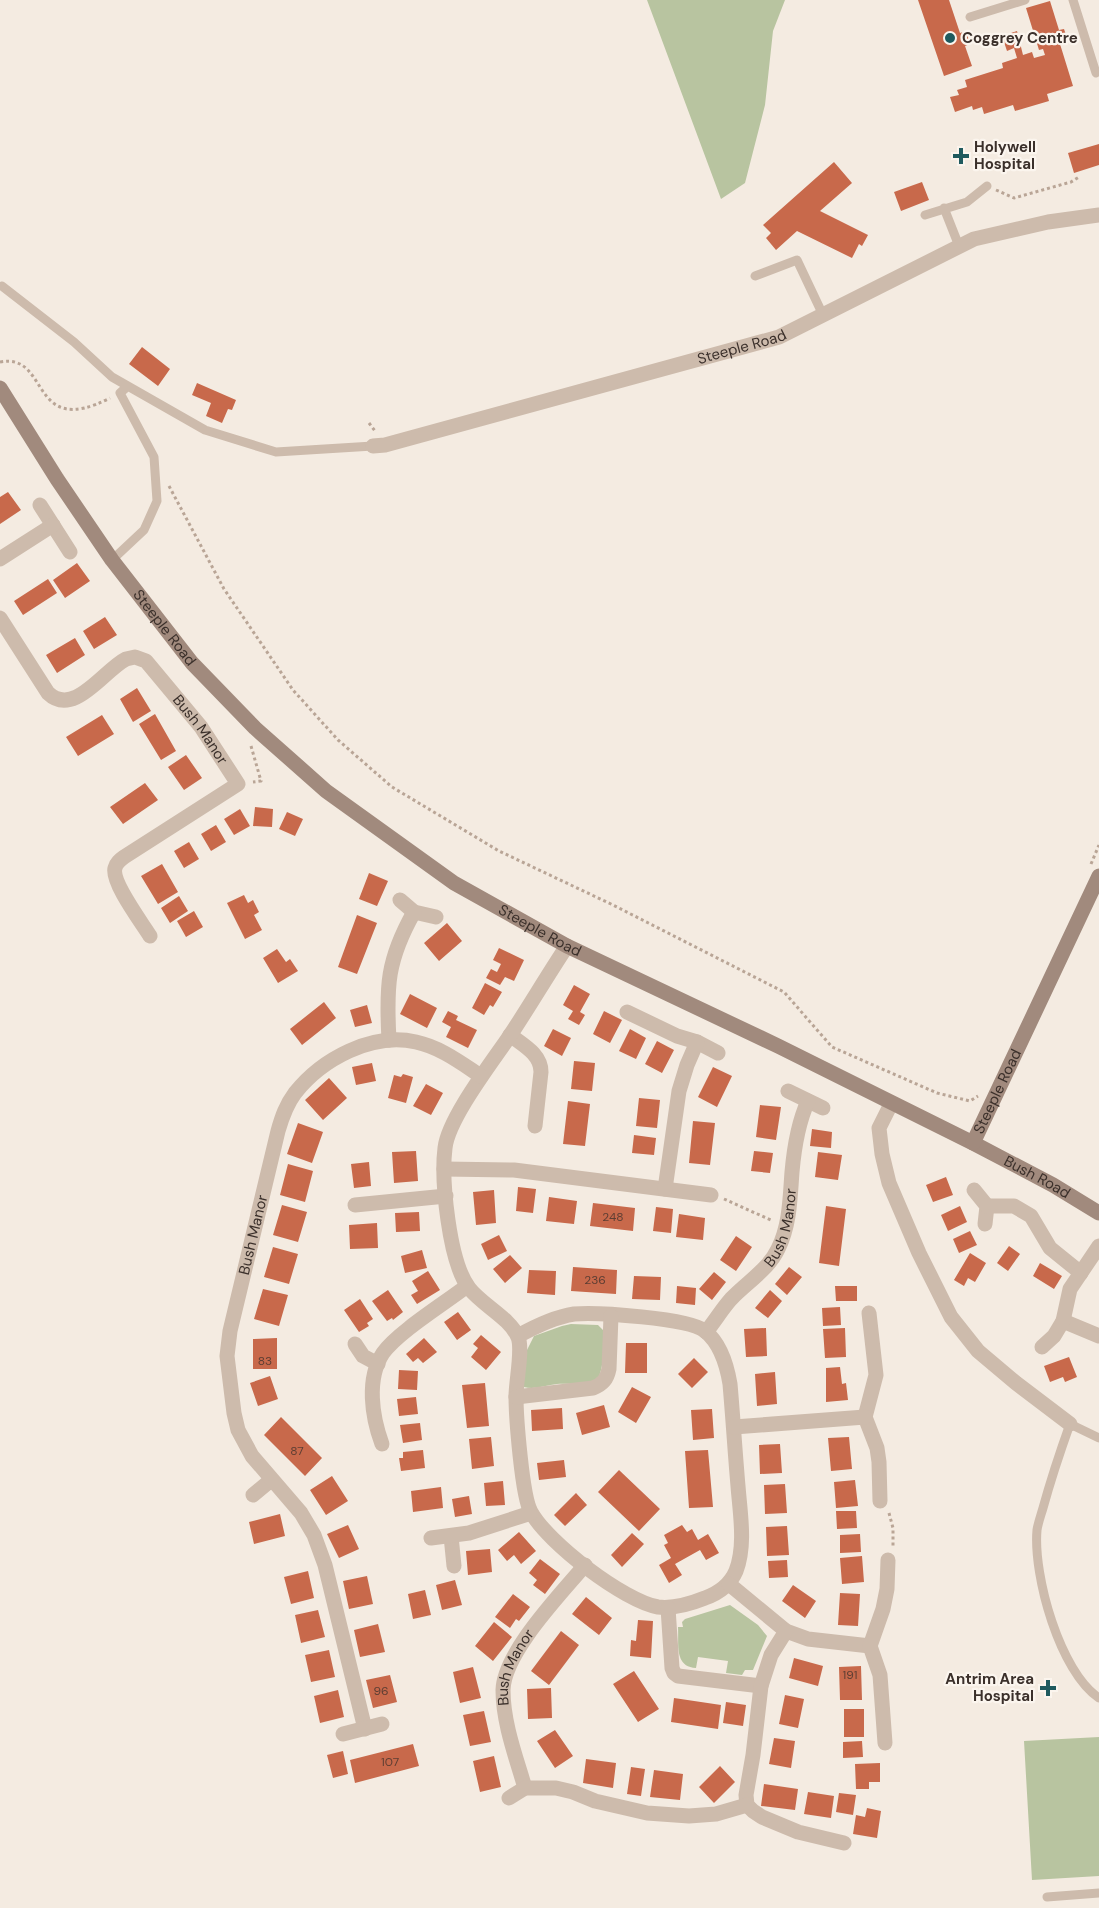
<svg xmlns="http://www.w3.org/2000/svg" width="1099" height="1908" viewBox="0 0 1099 1908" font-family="'DM Sans',sans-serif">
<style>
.green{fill:#b8c4a0}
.building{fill:#c8694b}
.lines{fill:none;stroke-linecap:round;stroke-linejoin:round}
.path{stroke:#b9a596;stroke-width:3;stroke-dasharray:3 3;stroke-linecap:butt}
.lane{stroke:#cdbbac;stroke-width:9}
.street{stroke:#cdbbac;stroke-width:15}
.secondary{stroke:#a18a7d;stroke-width:15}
.poi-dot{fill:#1f5a5e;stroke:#fbf5ee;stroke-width:2}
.labels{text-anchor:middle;stroke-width:4.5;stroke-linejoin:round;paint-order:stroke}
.number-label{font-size:12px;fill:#5e3e33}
.poi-label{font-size:15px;font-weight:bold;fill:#3b302b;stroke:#fbf5ee;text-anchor:start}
.street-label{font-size:15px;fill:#3b302b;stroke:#fbf5ee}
</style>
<rect width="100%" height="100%" fill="#f4ebe1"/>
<path class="green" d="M647 0H785L773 31 765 105 745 183 721 199Z
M571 1324 598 1325 604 1331C603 1342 605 1375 595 1381 586 1386 567 1383 557 1384 546 1385 535 1390 524 1387L523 1382 527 1350 534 1336 562 1326Z
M730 1605 758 1625 767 1636 753 1670H745L742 1675 726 1673 728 1661 698 1657 696 1668C674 1667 679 1644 678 1627H683L682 1622 685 1619Z
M1099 1737V1876L1032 1880 1024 1741Z"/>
<path class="building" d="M918 0H949L960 33 966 31 970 44 965 46 972 66 944 76Z
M1050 1 1059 30 1064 29 1068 41 1060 44 1073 86 1047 94 1049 101 1015 111 1013 105 984 114 982 107 973 110 972 106 955 112 950 97 959 95 957 90 967 87 965 80 1003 68 1002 63 1017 58 1014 48 1007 51 1002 36 1017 31 1023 55 1032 52 1034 58 1045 55 1043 49 1039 50 1026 8Z
M1099 144V165L1074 173 1068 153Z
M834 162 852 183 820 211 868 235 862 246 859 244 852 258 797 231 776 250 766 238 771 233 763 225Z
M922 182 929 200 901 211 894 192Z
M142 347 170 369 158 386 129 364Z
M197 383 236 400 232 410 228 409 222 423 206 416 211 403 192 395Z
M8 492 21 510 0 524V497Z
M77 563 90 581 65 598 53 580Z
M48 579 57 593 23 615 14 601Z
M105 617 117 635 94 649 83 631Z
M75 638 85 655 57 673 46 655Z
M137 688 151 711 133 722 120 699Z
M155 714 176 751 161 760 139 724Z
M102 715 114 734 78 756 66 737Z
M186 755 202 778 184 790 168 767Z
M145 783 158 800 123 824 110 807Z
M255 807 273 809 272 827 253 826Z
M240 809 250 826 234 835 224 819Z
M287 812 303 819 295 836 279 829Z
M216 825 226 842 211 851 201 834Z
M189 842 199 859 184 868 174 851Z
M162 864 178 892 158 904 141 876Z
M369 873 388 881 377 906 359 899Z
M244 895 248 903 253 900 259 912 254 915 262 930 245 939 227 903Z
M179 896 188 911 170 923 161 908Z
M194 911 203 927 186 937 177 921Z
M357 915 377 923 357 974 338 967Z
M447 923 462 941 439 961 424 943Z
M499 948 524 960 514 981 505 977 500 985 486 978 491 969 497 972 501 964 493 960Z
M277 949 286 962 290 959 298 971 278 983 263 958Z
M485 983 502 992 493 1007 490 1005 484 1015 472 1008Z
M574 985 590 994 580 1012 585 1015 579 1025 568 1019 573 1011 563 1005Z
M410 994 437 1008 427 1028 400 1014Z
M324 1002 336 1018 302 1045 290 1029Z
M367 1005 372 1023 355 1027 350 1010Z
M448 1011 458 1016 456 1020 477 1030 468 1048 446 1037 451 1027 442 1022Z
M604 1011 622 1020 610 1043 593 1034Z
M553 1029 571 1038 562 1056 544 1046Z
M630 1029 646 1038 636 1059 619 1051Z
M657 1041 674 1050 662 1073 645 1064Z
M574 1061 595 1063 592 1091 571 1089Z
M372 1063 376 1081 356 1085 352 1067Z
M713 1067 732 1076 717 1107 698 1097Z
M403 1074 413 1077 406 1103 388 1098 394 1075 401 1077Z
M329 1078 347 1098 323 1120 305 1100Z
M426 1084 443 1093 431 1115 413 1106Z
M639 1098 660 1100 657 1128 636 1126Z
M568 1101 590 1104 585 1146 563 1144Z
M760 1105 781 1107 776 1140 756 1137Z
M693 1121 715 1123 710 1165 689 1163Z
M298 1123 323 1132 312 1163 287 1154Z
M812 1129 832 1132 831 1148 810 1146Z
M634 1135 656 1138 654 1155 632 1153Z
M416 1151 418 1181 394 1183 392 1152Z
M754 1151 773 1153 770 1173 751 1171Z
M818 1152 842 1155 838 1180 815 1177Z
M369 1162 371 1186 354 1188 351 1164Z
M288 1164 313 1171 305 1202 280 1195Z
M946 1177 953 1195 933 1202 926 1185Z
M518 1187 536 1189 533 1213 516 1211Z
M494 1190 496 1223 476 1225 473 1192Z
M549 1197 577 1201 574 1224 546 1221Z
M593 1203 635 1208 633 1231 590 1226Z
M282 1205 307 1212 298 1242 273 1235Z
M826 1206 846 1209 839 1266 819 1263Z
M960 1206 967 1222 948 1231 941 1215Z
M656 1207 673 1209 671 1233 653 1231Z
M419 1212 420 1231 396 1232 395 1213Z
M679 1214 705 1218 703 1240 676 1237Z
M377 1223 378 1248 350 1249 349 1225Z
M970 1231 977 1245 959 1253 953 1239Z
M499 1235 507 1251 488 1260 481 1244Z
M736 1236 752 1247 736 1271 720 1260Z
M1009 1246 1020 1254 1008 1271 997 1263Z
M273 1247 298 1254 289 1284 264 1277Z
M422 1250 427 1268 405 1273 401 1256Z
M970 1253 986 1263 975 1282 968 1278 964 1286 954 1280Z
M510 1255 522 1268 505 1283 493 1269Z
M1040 1263 1062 1276 1054 1289 1033 1276Z
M573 1267 617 1270 616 1294 571 1291Z
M789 1267 802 1277 787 1295 775 1284Z
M529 1270 556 1271 555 1295 527 1293Z
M428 1271 440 1290 417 1304 411 1295 418 1291 412 1281Z
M714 1272 726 1282 712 1300 699 1289Z
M634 1276 661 1277 660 1300 632 1299Z
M677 1286 696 1288 695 1305 676 1303Z
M835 1286H857V1301H836Z
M263 1289 288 1295 279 1326 254 1319Z
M388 1290 403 1312 393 1320 392 1318 387 1321 372 1301Z
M770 1290 782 1301 768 1318 755 1308Z
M360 1299 373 1319 367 1323 369 1326 359 1332 344 1310Z
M840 1307 841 1325 823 1326 822 1308Z
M458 1312 471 1330 457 1340 444 1322Z
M766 1328 767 1356 746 1357 744 1329Z
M845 1328 846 1357 825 1358 823 1329Z
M481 1335 501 1352 486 1370 471 1357 478 1348 473 1344Z
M277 1338V1369H253V1339Z
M424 1338 437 1352 423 1363 418 1358 413 1362 406 1354Z
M626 1343H647V1373H625Z
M1069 1357 1077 1377 1065 1382 1063 1377 1050 1382 1044 1366Z
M694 1358 708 1372 692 1388 678 1374Z
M840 1367 842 1384 846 1383 848 1400 826 1402V1368Z
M399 1370 418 1371 417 1390 398 1389Z
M775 1372 777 1404 757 1406 755 1374Z
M270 1376 278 1399 258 1406 250 1383Z
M485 1383 489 1426 467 1428 462 1385Z
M632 1387 651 1397 636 1423 618 1412Z
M416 1397 418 1414 399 1416 397 1399Z
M604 1405 610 1427 582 1435 576 1413Z
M562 1408 563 1429 532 1431 531 1410Z
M712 1409 714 1438 693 1440 691 1410Z
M281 1417 322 1458 305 1476 264 1435Z
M420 1423 422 1440 403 1443 400 1425Z
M491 1437 494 1466 472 1469 469 1439Z
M849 1437 852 1469 831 1471 828 1438Z
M780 1444 782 1473 760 1474 759 1445Z
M423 1450 425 1468 401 1471 399 1458H403V1452Z
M708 1450 713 1507 689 1508 685 1451Z
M564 1460 566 1477 539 1480 537 1463Z
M619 1470 660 1509 639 1531 598 1492Z
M332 1476 348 1501 326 1515 310 1490Z
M855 1480 858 1506 836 1508 834 1482Z
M503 1481 505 1505 486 1506 484 1483Z
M785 1484 787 1513 765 1514 764 1485Z
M441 1487 443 1508 413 1512 411 1491Z
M576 1493 587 1505 565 1526 554 1515Z
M469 1496 472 1514 455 1517 452 1499Z
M836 1511H856L857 1528 837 1529Z
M280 1514 285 1536 254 1544 249 1522Z
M348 1525 359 1549 339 1558 327 1534Z
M682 1525 687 1532 692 1529 698 1540 708 1534 719 1553 706 1560 700 1550 675 1564 682 1575 669 1583 659 1565 671 1558 664 1545 668 1543 664 1535Z
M787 1526 789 1555 767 1556 766 1527Z
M519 1532 536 1551 521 1564 514 1555 507 1561 498 1550Z
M632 1533 644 1544 622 1567 611 1555Z
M860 1534 861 1552 840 1553V1535Z
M490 1549 492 1572 468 1575 466 1551Z
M862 1556 864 1582 842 1584 840 1558Z
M540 1559 560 1574 545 1594 533 1585 537 1580 529 1573Z
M787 1560 788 1577 769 1578 768 1561Z
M308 1571 314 1598 291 1604 284 1577Z
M367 1576 373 1604 349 1609 343 1581Z
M455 1580 462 1605 442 1610 436 1585Z
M793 1585 816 1601 805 1618 782 1601Z
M425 1590 431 1615 413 1619 408 1594Z
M840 1593 860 1594 858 1626 838 1625Z
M513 1594 530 1607 519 1621 516 1619 510 1628 495 1617Z
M586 1597 612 1618 599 1635 572 1614Z
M318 1610 325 1637 301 1643 295 1615Z
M638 1620 653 1621 651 1658 630 1656 631 1640 636 1641Z
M494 1622 512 1637 493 1661 475 1646Z
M378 1624 385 1652 360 1657 354 1630Z
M561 1631 579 1645 549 1685 531 1671Z
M329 1650 335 1677 311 1682 305 1655Z
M794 1658 823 1666 818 1686 789 1678Z
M861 1666 862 1700H840L839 1667Z
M473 1667 481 1698 460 1703 453 1672Z
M634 1671 659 1709 638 1722 613 1684Z
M390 1675 397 1702 373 1708 366 1680Z
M551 1688 552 1718 528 1719 527 1689Z
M338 1690 344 1717 320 1723 314 1696Z
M785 1695 804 1699 798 1728 779 1724Z
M674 1698 721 1705 718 1729 671 1722Z
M726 1702 746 1705 743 1726 723 1723Z
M844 1709H864V1737H844Z
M484 1711 491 1742 470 1746 463 1715Z
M555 1730 573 1756 555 1768 537 1741Z
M774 1738 795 1741 791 1768 769 1764Z
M862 1741 863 1757 843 1758V1742Z
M413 1744 419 1766 355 1783 350 1760Z
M343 1751 348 1774 333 1778 327 1755Z
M494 1756 501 1787 480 1792 473 1761Z
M586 1759 616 1763 613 1788 583 1783Z
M880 1763V1782H869V1789H856L855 1764Z
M720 1766 735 1782 714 1803 699 1787Z
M631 1767 645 1769 641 1796 627 1794Z
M654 1770 683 1774 680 1800 650 1797Z
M764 1784 798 1789 795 1810 761 1806Z
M808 1792 834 1796 831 1818 804 1814Z
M839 1793 856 1795 853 1815 836 1812Z
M867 1808 881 1811 877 1838 853 1834 856 1815 865 1817Z"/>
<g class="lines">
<path class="path" d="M996 190 1014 198 1071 182 1079 177
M0 362C51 352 28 440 110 398
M369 423 375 431
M169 486 224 589 293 690 338 740 392 787 499 851 613 905 784 992 832 1047 937 1093 970 1101 978 1096
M251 746 261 781 253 782
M1091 864 1099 845
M724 1199 773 1221
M889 1513 893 1528V1547"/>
<path class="lane" d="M1073 0 1096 73
M970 17 1025 0
M944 208 959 246
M925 215 967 202 987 186
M755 276 797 260 823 315
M2 286 74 342 112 377 205 430 276 452 373 446
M112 560 144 530 157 501 154 457 120 393 128 386
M1099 1438 1070 1424C1060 1452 1051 1479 1043 1508 1041 1515 1038 1523 1037 1530 1033 1576 1060 1672 1099 1698
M1047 1897 1099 1893"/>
<g class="street">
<path id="s1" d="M373 446 385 445 779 337 974 239 1048 222 1099 215"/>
<path d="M40 505 70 552"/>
<path d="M0 559 53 525"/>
<path id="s2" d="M0 618 48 693C74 718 104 670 126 659L135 657 146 661 201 727 238 784 124 857C120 860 116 863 115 868 111 882 142 923 150 936"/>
<path d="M400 900 414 912 436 917"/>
<path d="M627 1012 677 1036 697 1042 718 1053"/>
<path d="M510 1035C523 1045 541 1054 541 1072L535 1126"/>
<path d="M389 1040C386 986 387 960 414 912"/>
<path d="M788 1091 823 1108"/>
<path d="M891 1104 879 1128 882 1154 889 1183 919 1253 951 1317 978 1351 1016 1383 1070 1424"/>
<path d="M444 1169 514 1170 711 1195"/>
<path d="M665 1189 679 1091 687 1065 697 1042"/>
<path d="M974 1190 987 1206 985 1224"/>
<path d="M355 1205 446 1196"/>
<path d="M987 1206H1014L1031 1216 1050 1248 1081 1273"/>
<path d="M869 1313 876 1375 865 1417 877 1448 879 1462 880 1501"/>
<path d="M1063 1321 1099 1336"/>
<path id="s3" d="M706 1332C715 1321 722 1309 731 1299 747 1282 768 1270 778 1249 790 1225 790 1198 792 1172 794 1149 798 1123 808 1101"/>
<path d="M518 1336C534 1327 555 1317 574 1314 596 1312 689 1318 705 1331 720 1343 727 1366 730 1384 733 1418 735 1452 738 1486 740 1513 746 1545 736 1571 730 1585 719 1593 705 1598 690 1604 674 1609 658 1607 624 1601 548 1543 531 1512 522 1497 516 1416 516 1396 516 1381 523 1349 518 1337 510 1318 482 1305 469 1288 449 1262 441 1180 445 1148 448 1119 492 1062 509 1037 529 1007 547 976 567 946"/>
<path d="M355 1344 363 1356 378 1364"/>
<path d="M1042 1347 1054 1336 1063 1321 1070 1289 1099 1246"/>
<path d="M516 1397 593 1388C603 1384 607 1379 609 1369L611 1316"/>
<path d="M734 1427 865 1417"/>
<path d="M382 1444C372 1417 366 1379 383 1353 398 1332 445 1303 467 1286"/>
<path d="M253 1495 271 1480"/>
<path d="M451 1536 454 1566"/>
<path d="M431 1538 469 1533 531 1513"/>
<path d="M729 1584 786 1631 808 1639 870 1646"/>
<path d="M668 1608 672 1668 674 1673 678 1676 761 1686"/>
<path d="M786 1631 771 1655 761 1686 753 1755 746 1795 747 1805 753 1811 762 1817 798 1832 844 1843"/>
<path id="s4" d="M365 1729 325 1565 314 1535 301 1513 252 1456 238 1430 234 1413 227 1356 230 1331 278 1131C282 1117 286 1105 295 1093 322 1059 372 1032 416 1042 440 1047 461 1063 481 1076"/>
<path d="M343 1734 382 1724"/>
<path d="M885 1743 880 1675 870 1646 883 1609 887 1589 888 1560"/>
<path id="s5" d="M525 1788C516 1757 503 1723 503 1690 504 1652 561 1594 585 1565"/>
<path d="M509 1798 525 1788H556L573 1792 595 1801 647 1813 689 1816 716 1814 747 1805"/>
</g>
<g class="secondary">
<path id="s6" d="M0 388 57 479 112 560 192 663 255 728 326 791 454 883 567 946 778 1046 973 1143 1053 1185 1099 1213"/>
<path id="s7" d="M973 1143 1099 876"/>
</g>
</g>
<g class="poi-dot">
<circle cx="950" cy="38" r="6"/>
<path d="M958 147h6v6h6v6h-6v6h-6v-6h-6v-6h6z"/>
<path d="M1045 1679h6v6h6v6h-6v6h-6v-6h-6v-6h6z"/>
</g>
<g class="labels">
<g class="number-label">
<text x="613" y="1221">248</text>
<text x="595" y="1284">236</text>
<text x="265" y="1365">83</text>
<text x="297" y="1455">87</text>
<text x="850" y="1679">191</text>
<text x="381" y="1695">96</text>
<text x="390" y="1766">107</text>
</g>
<g class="poi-label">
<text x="962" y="43">Coggrey Centre</text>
<text x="974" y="152">Holywell<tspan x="974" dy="17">Hospital</tspan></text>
<text x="1034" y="1684" text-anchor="end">Antrim Area<tspan x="1034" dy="17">Hospital</tspan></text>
</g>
<g class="street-label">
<text dy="5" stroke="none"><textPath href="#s1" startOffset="382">Steeple Road</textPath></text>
<text dy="5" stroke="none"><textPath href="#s6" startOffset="291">Steeple Road</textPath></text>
<text dy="5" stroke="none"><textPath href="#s2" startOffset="291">Bush Manor</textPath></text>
<text dy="5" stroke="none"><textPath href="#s6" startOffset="777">Steeple Road</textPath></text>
<text dy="5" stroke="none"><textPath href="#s7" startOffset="57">Steeple Road</textPath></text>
<text dy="5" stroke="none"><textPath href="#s6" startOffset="1332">Bush Road</textPath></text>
<text dy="5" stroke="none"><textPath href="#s3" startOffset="132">Bush Manor</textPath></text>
<text dy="5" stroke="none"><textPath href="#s4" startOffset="530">Bush Manor</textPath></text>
<text dy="5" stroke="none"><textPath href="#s5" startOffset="126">Bush Manor</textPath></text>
</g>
</g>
</svg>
